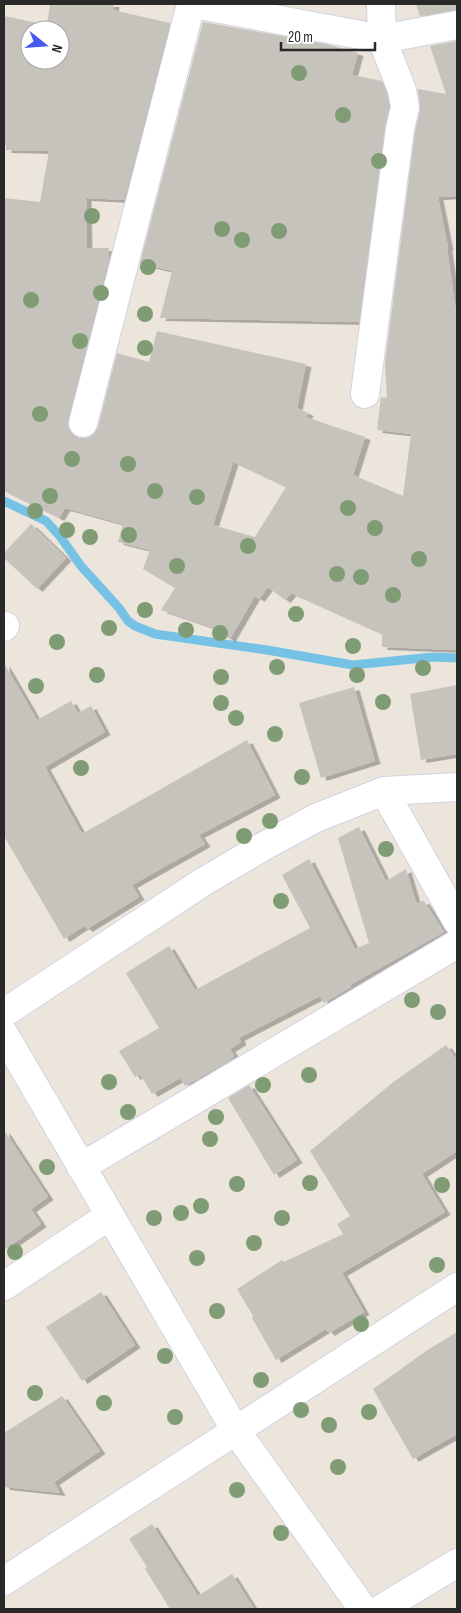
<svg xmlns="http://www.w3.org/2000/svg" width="461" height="1613" viewBox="0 0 461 1613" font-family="'Sofia Sans Condensed',sans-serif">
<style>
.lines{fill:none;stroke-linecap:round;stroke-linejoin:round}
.stream{stroke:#75c2e6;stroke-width:9}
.building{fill:#c6c2bc;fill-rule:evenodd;filter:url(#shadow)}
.street-casing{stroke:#d1d3e1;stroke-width:30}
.street{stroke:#fff;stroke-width:28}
.tree{fill:#809c74}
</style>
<defs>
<filter id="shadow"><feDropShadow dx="5.5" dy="3" stdDeviation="0" flood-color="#0004"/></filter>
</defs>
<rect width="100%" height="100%" fill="#ebe5dc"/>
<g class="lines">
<path class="stream" d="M4 501 46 521 59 535 81 566 119 608 128 621 135 626 155 634 267 650 353 665 433 657 457 658"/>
</g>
<path class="building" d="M50 4H114L113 10 170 23 124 200 86 198 87 248H109V259L68 419V427L72 434 79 438H87L94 434 98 427 117 353 149 362 157 331 306 364 297 408 308 413 306 417 365 437 353 475 403 496 411 434 377 430 381 397 387 398 385 363 415 132 420 110 418 89 446 94 430 46 457 41V196L438 197 448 247 447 248 457 319V650L382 647V634L291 593 285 600 268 587 259 599 255 596 230 639 211 627 161 610 175 588 143 569 150 550 118 542 123 524 65 508 59 518 4 491V198L40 202 49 151 6 150V145H4V16L47 25ZM30 30H60V60H30ZM233 462 286 487 255 537 213 525Z
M416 4H457V10L420 16Z
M203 22 326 44 358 53 352 75 382 81 387 94 389 107 385 127 359 322 160 318 172 271 140 263Z
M31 524 66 558 37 589 4 558V553Z
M4 663 37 720 71 701 78 713 91 706 105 732 45 767 82 834 247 740 275 795 199 835 205 844 132 885 139 897 87 929 84 926 64 939 4 836Z
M457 685V754L421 760 410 694Z
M354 687 375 761 321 778 299 703Z
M359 827 386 881 406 869 416 903 424 901 444 932 350 985 351 987 324 1003 320 996 239 1038 241 1042 230 1049 234 1056 232 1057 233 1059 185 1086 180 1078 152 1094 140 1074 135 1077 119 1051 159 1028 126 973 169 946 195 990 310 928 282 875 309 859 355 949 369 943 338 838Z
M446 1045 457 1060V1151L422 1174 445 1212 342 1273 364 1312 329 1333 326 1329 276 1360 252 1318 253 1316 237 1289 282 1260 284 1262 343 1234 337 1224 350 1216 310 1151 392 1083Z
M249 1085 297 1160 274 1175 228 1098Z
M4 1130 48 1197 31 1209 41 1224 4 1250Z
M101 1292 135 1345 82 1381 46 1327Z
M457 1332V1434L413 1459 373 1389 426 1351Z
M62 1396 100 1451 54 1482 60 1493 4 1487V1433Z
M152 1524 198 1596 232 1574 254 1609H170L145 1569 147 1567 129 1539Z"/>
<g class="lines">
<g class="street-casing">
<path id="street" d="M194 4 382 39 457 25
M365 394 400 129 405 107 402 90 382 39 381 4
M83 423 191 4
M4 627 5 626
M384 791 457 921
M4 1013 203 882 264 846 316 818 384 791 457 787
M4 1034 236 1431 363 1609
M81 1167 457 944
M4 1286 109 1216
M4 1581 457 1287
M381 1609 457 1563"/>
</g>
<use href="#street" class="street"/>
</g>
<g class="tree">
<circle cx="299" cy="73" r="8"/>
<circle cx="343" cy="115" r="8"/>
<circle cx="379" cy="161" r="8"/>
<circle cx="92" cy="216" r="8"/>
<circle cx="222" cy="229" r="8"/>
<circle cx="279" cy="231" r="8"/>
<circle cx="242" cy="240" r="8"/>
<circle cx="148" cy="267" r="8"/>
<circle cx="101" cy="293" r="8"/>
<circle cx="31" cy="300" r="8"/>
<circle cx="145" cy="314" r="8"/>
<circle cx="80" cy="341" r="8"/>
<circle cx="145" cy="348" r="8"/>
<circle cx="40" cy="414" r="8"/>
<circle cx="72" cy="459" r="8"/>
<circle cx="128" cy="464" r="8"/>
<circle cx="155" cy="491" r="8"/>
<circle cx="50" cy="496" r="8"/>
<circle cx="197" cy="497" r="8"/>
<circle cx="348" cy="508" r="8"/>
<circle cx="35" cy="511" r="8"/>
<circle cx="375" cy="528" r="8"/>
<circle cx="67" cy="530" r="8"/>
<circle cx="129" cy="535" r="8"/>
<circle cx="90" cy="537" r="8"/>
<circle cx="248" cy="546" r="8"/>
<circle cx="419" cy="559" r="8"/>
<circle cx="177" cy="566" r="8"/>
<circle cx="337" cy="574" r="8"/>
<circle cx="361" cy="577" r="8"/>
<circle cx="393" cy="595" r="8"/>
<circle cx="145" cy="610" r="8"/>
<circle cx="296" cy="614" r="8"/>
<circle cx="109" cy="628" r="8"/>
<circle cx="186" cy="630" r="8"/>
<circle cx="220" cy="633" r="8"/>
<circle cx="57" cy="642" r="8"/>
<circle cx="353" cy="646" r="8"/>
<circle cx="277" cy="667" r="8"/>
<circle cx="423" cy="668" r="8"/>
<circle cx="97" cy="675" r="8"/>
<circle cx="357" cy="675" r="8"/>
<circle cx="221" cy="677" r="8"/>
<circle cx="36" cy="686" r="8"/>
<circle cx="383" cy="702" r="8"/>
<circle cx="221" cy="703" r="8"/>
<circle cx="236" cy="718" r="8"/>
<circle cx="275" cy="734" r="8"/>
<circle cx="81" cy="768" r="8"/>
<circle cx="302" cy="777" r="8"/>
<circle cx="270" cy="821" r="8"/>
<circle cx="244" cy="836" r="8"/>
<circle cx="386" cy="849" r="8"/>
<circle cx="281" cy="901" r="8"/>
<circle cx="412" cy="1000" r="8"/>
<circle cx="438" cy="1012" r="8"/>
<circle cx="309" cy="1075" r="8"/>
<circle cx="109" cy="1082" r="8"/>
<circle cx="263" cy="1085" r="8"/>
<circle cx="128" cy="1112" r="8"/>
<circle cx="216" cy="1117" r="8"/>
<circle cx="210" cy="1139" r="8"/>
<circle cx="47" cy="1167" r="8"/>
<circle cx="310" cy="1183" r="8"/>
<circle cx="237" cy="1184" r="8"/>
<circle cx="442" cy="1185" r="8"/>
<circle cx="201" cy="1206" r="8"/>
<circle cx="181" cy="1213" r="8"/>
<circle cx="154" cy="1218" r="8"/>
<circle cx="282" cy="1218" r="8"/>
<circle cx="254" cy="1243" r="8"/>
<circle cx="15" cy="1252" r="8"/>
<circle cx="197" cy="1258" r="8"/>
<circle cx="437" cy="1265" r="8"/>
<circle cx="217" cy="1311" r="8"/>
<circle cx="361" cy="1324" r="8"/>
<circle cx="165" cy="1356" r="8"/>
<circle cx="261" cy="1380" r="8"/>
<circle cx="35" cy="1393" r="8"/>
<circle cx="104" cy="1403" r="8"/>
<circle cx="301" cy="1410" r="8"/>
<circle cx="369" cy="1412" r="8"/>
<circle cx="175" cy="1417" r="8"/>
<circle cx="329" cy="1425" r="8"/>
<circle cx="338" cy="1467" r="8"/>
<circle cx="237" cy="1490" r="8"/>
<circle cx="281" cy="1533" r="8"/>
</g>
<rect width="461" height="1613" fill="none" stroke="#292929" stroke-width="10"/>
<g transform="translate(45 45) rotate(107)"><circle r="24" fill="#ffffff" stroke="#a9a9a9"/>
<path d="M0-4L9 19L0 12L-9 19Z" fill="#465bee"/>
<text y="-8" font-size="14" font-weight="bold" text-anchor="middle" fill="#292929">N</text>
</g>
<path d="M281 42v8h94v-8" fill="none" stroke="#292929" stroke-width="2.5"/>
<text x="288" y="42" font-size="15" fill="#292929" stroke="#ffffff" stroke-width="4" paint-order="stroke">20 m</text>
</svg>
